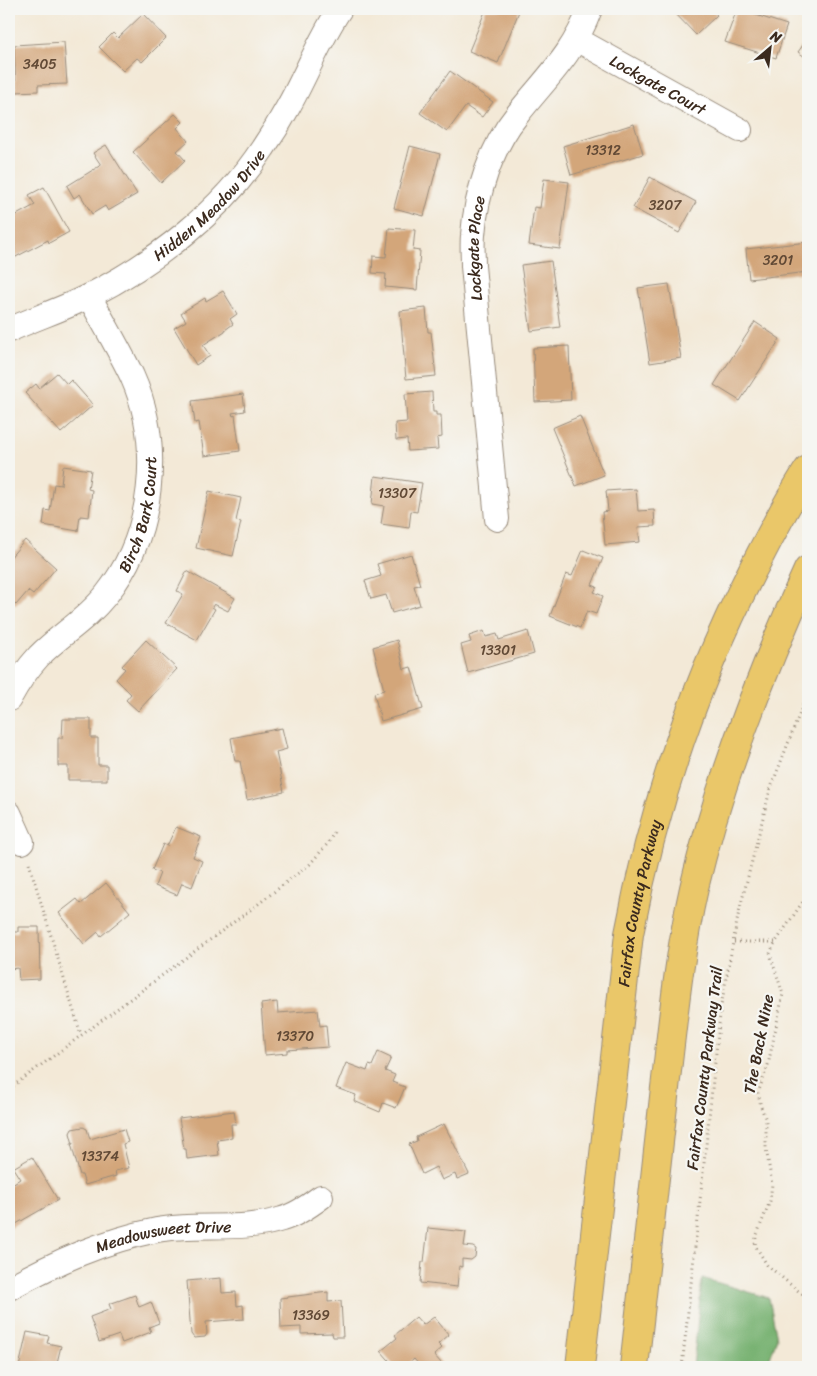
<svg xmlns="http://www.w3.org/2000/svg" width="817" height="1376" viewBox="0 0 817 1376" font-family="Sriracha,sans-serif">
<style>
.forest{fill:#78b272;stroke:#5a6e48}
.building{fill:#d3a67a}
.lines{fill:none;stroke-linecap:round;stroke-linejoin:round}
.minor-casing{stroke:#978a7a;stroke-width:26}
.trunk-casing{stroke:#978a7a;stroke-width:30}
.path{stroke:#978a7a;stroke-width:3;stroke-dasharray:1 4;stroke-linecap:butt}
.minor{stroke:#fff;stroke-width:24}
.trunk{stroke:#eac769;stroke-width:28}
.labels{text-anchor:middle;stroke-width:4.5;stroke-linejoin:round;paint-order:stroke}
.number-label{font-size:14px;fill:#614935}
.street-label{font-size:16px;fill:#3b2a1e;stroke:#f6f6f2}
</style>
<rect width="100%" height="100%" fill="#f6f6f2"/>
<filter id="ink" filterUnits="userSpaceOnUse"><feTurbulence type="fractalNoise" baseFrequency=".02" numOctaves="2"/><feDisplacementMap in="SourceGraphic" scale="10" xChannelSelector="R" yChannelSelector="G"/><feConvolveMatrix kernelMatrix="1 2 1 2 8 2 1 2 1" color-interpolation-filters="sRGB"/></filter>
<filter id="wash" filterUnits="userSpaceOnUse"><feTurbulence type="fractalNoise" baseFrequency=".0096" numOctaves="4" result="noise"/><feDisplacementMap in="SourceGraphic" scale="20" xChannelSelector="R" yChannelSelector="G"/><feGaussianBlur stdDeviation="1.12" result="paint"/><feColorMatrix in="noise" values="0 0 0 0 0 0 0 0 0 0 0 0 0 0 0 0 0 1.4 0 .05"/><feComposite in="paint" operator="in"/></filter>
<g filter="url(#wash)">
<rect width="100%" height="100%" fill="#f3e9d7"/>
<path class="forest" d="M702 1278 769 1298 777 1338 767 1367H693Z"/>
<g id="blocks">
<path class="building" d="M486 9H520L498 63 469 51Z
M671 9H711L717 15 696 35Z
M737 9 787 25 776 58 725 42Z
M143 14 166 38 142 62 137 58 123 71 99 47 113 33 118 38Z
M808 38V59L798 52Z
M64 42 67 84 38 85V91L16 92 14 45Z
M450 71 493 102 482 117 466 106 447 132 420 113Z
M175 114 183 122 177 128 188 141 177 151 185 160 161 183 133 152Z
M634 124 643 154 571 175 563 146Z
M106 145 137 194 108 211 105 206 92 214 80 194 74 198 67 186 101 165 93 153Z
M410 146 440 154 424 216 394 208Z
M650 177 696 202 679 233 633 208Z
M544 179 569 182 560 249 529 245 534 207 540 208Z
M44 187 69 232 49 243 48 240 12 259 9 254V219L35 205 29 195Z
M389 228 415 230 413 250 420 251 417 290 385 287 386 274 372 273 373 256 386 257Z
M808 242V272L749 279 746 249Z
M551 261 560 327 531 331 521 265Z
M669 284 681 358 650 363 638 288Z
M223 291 237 314 230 319 233 324 225 330V331L203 345 210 356 196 365 174 328 186 321 181 313 205 298 206 301Z
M426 308 428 332H431L436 376 406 379 400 311Z
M755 322 780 339 740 401 714 385Z
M569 346 571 400 535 402 533 348Z
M57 373 67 384 71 380 93 405 61 433 25 393 36 384 39 388Z
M432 392 433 412H436V415H441L442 437 437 438 438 449 408 451 407 439 396 440 395 423 407 422 405 394Z
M243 394 245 411 232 413 233 416 235 415 240 451 204 456 199 422 195 423 192 401Z
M580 416 604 475 576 486 552 428Z
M63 466 91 470 88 489 92 490 89 517 80 516 78 531 43 525 45 510 50 511 54 484 61 485Z
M375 476 422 483 417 512 411 511 409 528 381 524 384 506 372 504Z
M636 489 638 511 654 510 655 526 638 527 640 542 605 545 602 512 608 511 606 491Z
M209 491 241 498 236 521 241 522 233 556 196 548Z
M25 540 56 568 33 595 28 591 16 605 9 598V559Z
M583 550 603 558 592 585 597 587 594 592 603 596 596 614 587 611 580 628 550 616 566 574 572 576Z
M411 554 420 585 414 586 420 605 392 613 386 595 371 599 365 581 381 576 377 564Z
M187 571 235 598 228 611 214 604 212 607 215 609 197 640 166 623 183 594 177 591Z
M484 631 486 637 497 634 499 640 528 631 534 654 468 673 461 645 471 642 469 636Z
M146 640 177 669 138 711 126 700 131 694 116 679 125 669 122 666Z
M397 640 404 669 411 667 423 709 381 721 374 693 384 690 373 647Z
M63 719H91V738H98V765H107V780H68V766H58V738H62Z
M282 728 287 749 276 752 284 792 247 800 240 761H235L231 738Z
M176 827 201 837 193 857 202 861 192 887 182 883 177 895 155 886 160 873 152 870 163 844 167 846Z
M106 883 130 912 101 936 98 932 84 944 59 913 77 899 81 904Z
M18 927H39L40 979 19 980 18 968 9 969V932H18Z
M277 1002 278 1013 318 1010 320 1026 326 1025 328 1047 287 1050V1053L265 1055 261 1004Z
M378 1052 391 1058 385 1071 395 1075 392 1082 405 1087 396 1108 383 1103 380 1112 354 1101 356 1095 336 1088 346 1063 367 1071 369 1065 372 1066Z
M234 1111 236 1124H231L232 1138 217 1140 219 1155 187 1159 186 1149H184L179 1118Z
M444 1124 469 1174 457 1179 455 1174 442 1180 436 1167 422 1174 409 1144 417 1141 416 1137Z
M83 1127 87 1129 90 1139 124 1129 128 1142 123 1144 129 1168 115 1171 116 1176 85 1185 82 1175H80L71 1144H73L70 1133 72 1129Z
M32 1157 58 1200 9 1228V1186L20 1179 13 1168Z
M428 1228 466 1232 464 1246 473 1247 476 1249 475 1257 471 1260 462 1259V1267L459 1266 457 1287 420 1283 422 1262H424Z
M221 1278 222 1293 236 1292 237 1306 243 1305 244 1319 206 1322 207 1334 205 1337 194 1338 191 1334 187 1281Z
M328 1292V1302L341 1301 343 1337H333L332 1333 301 1334V1327L281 1328 280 1298Z
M135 1295 139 1307 151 1302 159 1323 149 1327 151 1332 122 1343 119 1335 99 1342 90 1317 111 1309 109 1304Z
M416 1317 423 1325 434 1317 449 1335 438 1344 442 1348 434 1355 442 1364 438 1367H421L414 1359 405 1367H395L381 1351 397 1338 395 1335Z
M27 1332 49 1336 47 1343 61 1346 56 1367H19Z"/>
</g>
</g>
<g filter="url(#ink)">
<use href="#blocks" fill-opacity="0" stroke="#978a7a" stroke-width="1"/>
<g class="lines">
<g class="minor-casing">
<g id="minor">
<path id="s1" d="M576 39 740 130"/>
<path id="s2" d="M9 330C35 318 63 309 89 296 156 262 222 211 263 148 272 135 280 122 287 109 306 76 319 40 340 9"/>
<path id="s3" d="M497 519 473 266C473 256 472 245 473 235 476 194 491 147 517 115 546 78 573 55 590 9"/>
<path id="s4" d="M9 699C17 684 27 669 39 656 61 634 86 620 106 595 154 535 163 445 132 376 119 349 103 322 89 296"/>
<path d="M9 813 22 842"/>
<path id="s5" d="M9 1288C56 1262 103 1241 157 1230 198 1222 242 1232 282 1219 296 1215 309 1206 321 1197"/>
</g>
</g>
<g class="trunk-casing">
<g id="trunk">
<path id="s6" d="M580 1367 629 934C653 807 694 685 753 569 770 536 787 502 808 470"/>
<path d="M634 1367C644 1274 654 1181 665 1088 673 1021 679 954 694 888 720 778 761 673 808 570"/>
</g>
</g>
<path class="path" d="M29 863 81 1035
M808 894 773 946 770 954 783 994 768 1065 758 1093 761 1107 766 1120V1148L772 1184 770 1201 756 1237 755 1245 767 1265 808 1299
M734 942H776
M9 1089 257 905 310 864 329 842 334 832
M682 1367 721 1006 738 916 770 790 808 692"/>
<use href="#minor" class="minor"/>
<use href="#trunk" class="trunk"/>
</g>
</g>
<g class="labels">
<g class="number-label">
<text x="40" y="69">3405</text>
<text x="603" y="155">13312</text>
<text x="665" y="210">3207</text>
<text x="778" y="265">3201</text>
<text x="397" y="498">13307</text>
<text x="498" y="655">13301</text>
<text x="295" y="1041">13370</text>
<text x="100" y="1161">13374</text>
<text x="311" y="1320">13369</text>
</g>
<g class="street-label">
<text dy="6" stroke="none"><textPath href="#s1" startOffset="94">Lockgate Court</textPath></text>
<text dy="6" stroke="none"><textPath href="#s2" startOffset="239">Hidden Meadow Drive</textPath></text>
<text dy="6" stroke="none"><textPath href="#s3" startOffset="272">Lockgate Place</textPath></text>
<text dy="6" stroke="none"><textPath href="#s4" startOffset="232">Birch Bark Court</textPath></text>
<text dy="6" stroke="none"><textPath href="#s6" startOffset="468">Fairfax County Parkway</textPath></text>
<text transform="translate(758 1044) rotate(-79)" y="6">The Back Nine</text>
<text transform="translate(704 1068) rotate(-83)" y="6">Fairfax County Parkway Trail</text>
<text dy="6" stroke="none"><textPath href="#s5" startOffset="165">Meadowsweet Drive</textPath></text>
</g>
</g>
<rect width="817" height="1376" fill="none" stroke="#f6f6f2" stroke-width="30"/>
<g transform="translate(770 48) rotate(28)" stroke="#f6f6f2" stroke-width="4" paint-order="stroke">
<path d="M0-4L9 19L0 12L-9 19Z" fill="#3b2a1e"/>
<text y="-8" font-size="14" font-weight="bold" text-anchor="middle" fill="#3b2a1e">N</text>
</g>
</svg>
